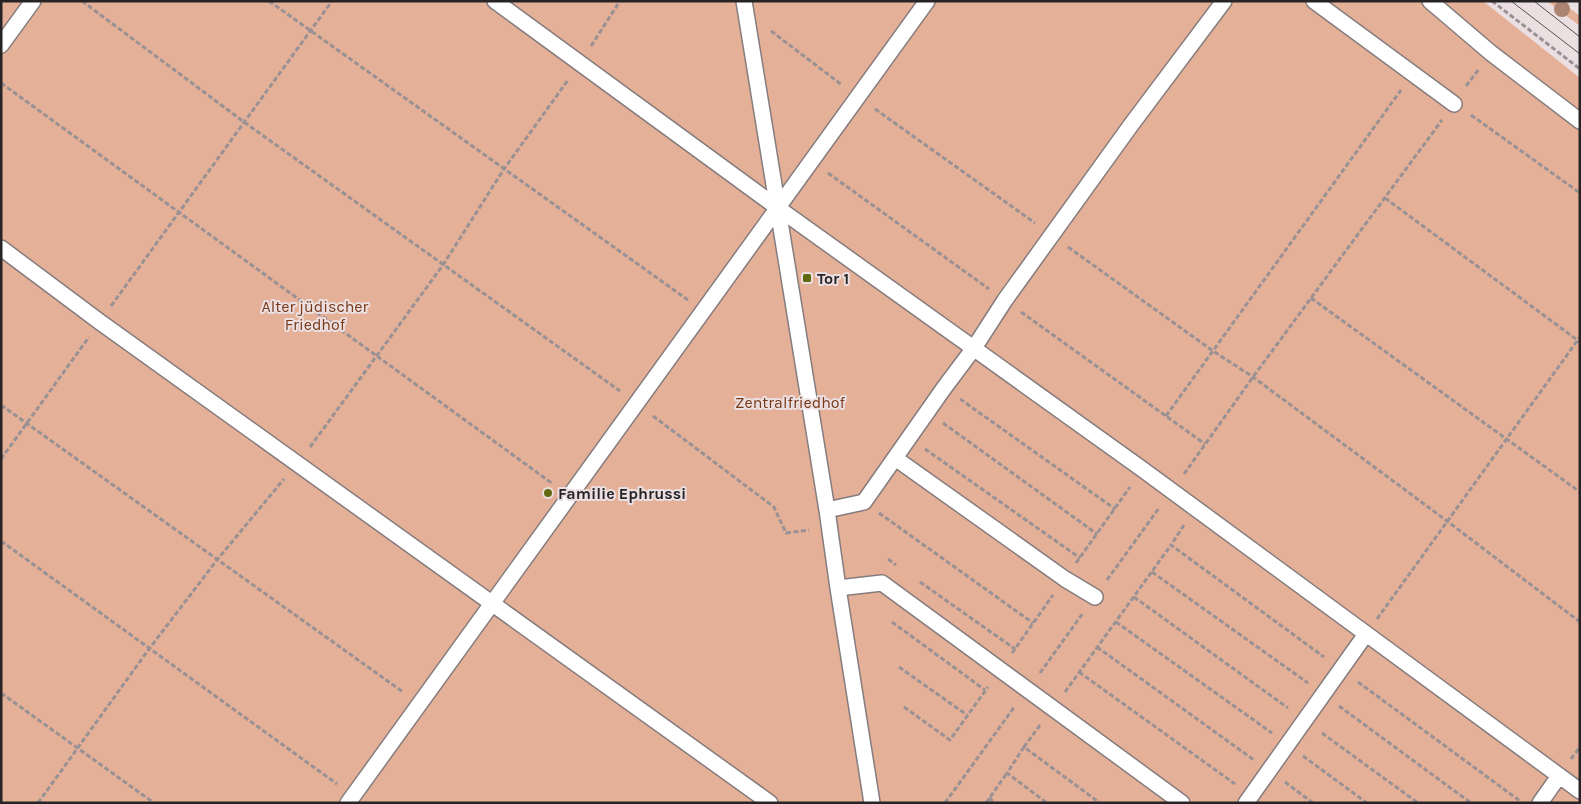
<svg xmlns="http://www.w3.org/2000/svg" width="1581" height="804" viewBox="0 0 1581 804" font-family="Karla,sans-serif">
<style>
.green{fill:#e4b097}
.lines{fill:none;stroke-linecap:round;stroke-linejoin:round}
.service-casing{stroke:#867c7e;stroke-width:18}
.path{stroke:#9a9194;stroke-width:3;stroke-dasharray:5 2.5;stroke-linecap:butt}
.service{stroke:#fff;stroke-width:15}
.tram{stroke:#555051;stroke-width:1}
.tree{fill:#ac8472}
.poi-dot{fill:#626a0f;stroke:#ebdfe2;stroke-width:2}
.labels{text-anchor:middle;stroke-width:4;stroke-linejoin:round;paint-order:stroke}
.poi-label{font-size:16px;font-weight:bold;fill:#282425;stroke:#ebdfe2;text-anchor:start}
.park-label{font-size:16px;fill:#783917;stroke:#ebdfe2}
</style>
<rect width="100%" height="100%" fill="#ebdfe2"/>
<path class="green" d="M1 1H1483L1580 78V803H1Z
M1547 1H1560L1580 16V26Z"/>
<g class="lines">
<g class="service-casing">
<path id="service" d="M495 1 778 208 1142 469 1580 791
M744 1 827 510 838 588 872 803
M1314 1 1454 104
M1430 1 1491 53 1580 121
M1 45 33 1
M1 248 100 322 770 803
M895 458 1065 579 1095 597
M827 510 864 502 944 388 974 348 1005 300 1131 125 1224 1
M838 588 882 583 1182 803
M348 803 927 1
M1246 803 1366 634
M1540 803 1559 776"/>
</g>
<path class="path" d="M82 1 244 122 620 391
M269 1 688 300
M1492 1 1580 69
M771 31 842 85
M591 46 620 1
M1 83 553 484
M1466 86 1479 69
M875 109 1035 223
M1471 115 1580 193
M828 173 989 289
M1385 198 1580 342
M1068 247 1213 351 1253 377 1447 521 1580 622
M1311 298 1580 492
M111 306 332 1
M1021 312 1205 444
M960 399 1115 509
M1 405 403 692
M653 416 774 507 786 533 809 530
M1166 416 1401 90
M943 423 1097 534
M310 447 443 265 504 169 568 80
M925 449 1080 558
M1 459 89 337
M1184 474 1253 377 1442 120
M879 513 1033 623
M1184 525 1171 545 1324 657
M1 541 337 784
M888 559 896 565
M1076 563 1130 487
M1152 572 1308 683
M1107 580 1159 508
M920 582 1015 649
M1134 597 1288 708
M1377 619 1580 337
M892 622 985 690
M1116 622 1272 733
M1097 647 1254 760
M1012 653 1053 595
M899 667 967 715
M1079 672 1235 784
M1040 673 1083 613
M1358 682 1520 801
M1065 692 1171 545
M1 693 154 803
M1339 706 1471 803
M904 707 950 740 988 687
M1040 725 1024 747 1100 803
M1322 733 1418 803
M1024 747 1007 773 1047 803
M1303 756 1367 803
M1571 759 1580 747
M1285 782 1313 803
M989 798 995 803
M38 803 149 649 217 560 284 479
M945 803 1015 706
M986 803 1007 773"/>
<use href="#service" class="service"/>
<path class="tram" d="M1511 1 1580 54
M1534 1 1580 37"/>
</g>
<circle class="tree" cx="1562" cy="9" r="8"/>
<g class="poi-dot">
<rect x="802" y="273" width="10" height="10" rx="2.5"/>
<circle cx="548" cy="493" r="5"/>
</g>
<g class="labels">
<g class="poi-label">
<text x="817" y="284">Tor 1</text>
<text x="558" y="499">Familie Ephrussi</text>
</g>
<g class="park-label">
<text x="315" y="312">Alter jüdischer<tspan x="315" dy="18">Friedhof</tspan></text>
<text x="790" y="408">Zentralfriedhof</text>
</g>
</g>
<rect width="1581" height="804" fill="none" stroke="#282425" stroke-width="5"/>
</svg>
